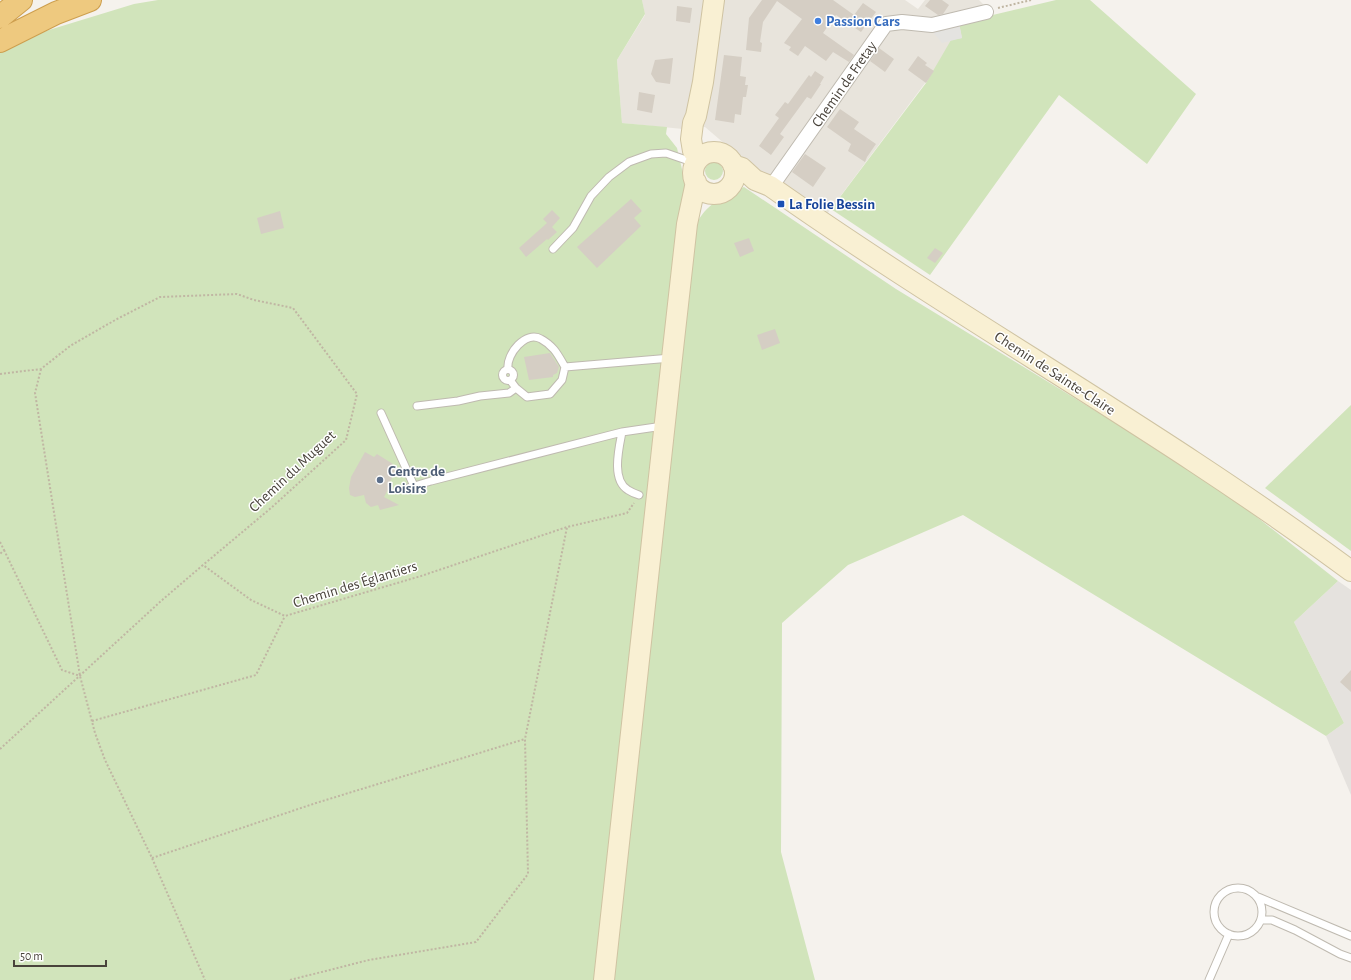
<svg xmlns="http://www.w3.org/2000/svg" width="1351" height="980" viewBox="0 0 1351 980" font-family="'Alegreya Sans',sans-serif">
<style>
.residential{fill:#e8e4dc}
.industrial{fill:#e5e2de}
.green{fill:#d1e4bb}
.parking{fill:#e4e3e0}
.building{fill:#d5cec4}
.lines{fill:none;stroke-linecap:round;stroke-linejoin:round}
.lane-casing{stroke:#bfbab0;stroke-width:9}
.street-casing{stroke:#bfbab0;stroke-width:16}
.secondary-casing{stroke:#cfc3a2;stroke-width:22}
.highway-casing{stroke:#cd9f4f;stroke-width:24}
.path{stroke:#c0b6a3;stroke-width:2;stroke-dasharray:2 2;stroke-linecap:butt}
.lane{stroke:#fff;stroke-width:7}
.street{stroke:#fff;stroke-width:14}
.secondary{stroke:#f9f0d3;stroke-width:20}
.highway{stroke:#eec97f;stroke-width:22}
.shop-dot{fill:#3f7fe0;stroke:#fff;stroke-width:1.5}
.transit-dot{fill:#1a4fb4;stroke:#fff;stroke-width:1.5}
.service-dot{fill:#5c6f8a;stroke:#fff;stroke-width:1.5}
.labels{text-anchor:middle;stroke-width:3;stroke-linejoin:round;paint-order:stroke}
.shop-label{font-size:15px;font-weight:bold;fill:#366cbe;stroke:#fff;text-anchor:start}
.street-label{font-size:15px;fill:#49433b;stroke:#fff}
.transit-label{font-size:15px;font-weight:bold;fill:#164399;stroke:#fff;text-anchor:start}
.service-label{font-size:15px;font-weight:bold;fill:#4e5e75;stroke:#fff;text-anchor:start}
</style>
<rect width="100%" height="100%" fill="#f5f2ed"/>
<path class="residential" d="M642 0H905L918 9 925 0H979L985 6 962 38 934 71 821 222 742 168 739 156 705 127 683 129 622 123 617 60 645 15Z"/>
<path class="industrial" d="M1338 581 1351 590V795L1326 736 1344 723 1294 622Z"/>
<path class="green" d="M158 0H642L645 14 617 60 622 123 667 127 666 134 677 148 685 182 681 222 695 226C707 203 722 197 744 187L896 289 1215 484 1338 581 1294 622 1344 723 1326 736 963 515 848 565 782 623 781 852 815 980H0V52L13 41 134 4Z
M1056 0H1090L1196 94 1147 164 1059 95 930 275 831 209 926 83 951 40 962 38 959 23Z
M705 171a9 9 0 1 1 18 0a9 9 0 1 1-18 0Z
M1351 405V551L1265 488Z"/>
<path class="parking" d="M959 23 962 38 942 43 932 31Z"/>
<path class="building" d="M762 0H833L854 15 863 3 876 12 861 32 836 15 823 33 854 55 849 62 833 52 826 61 805 46 798 56 789 50 791 47 784 43 802 19 777 1 763 22 760 42 762 43 761 52 746 50 749 18Z
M930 0H942L949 5 943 14 938 15 925 6Z
M677 6 692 8 690 23 676 21Z
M879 48 894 59 885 72 870 61Z
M724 55 742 57 740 76 746 77 745 85H748L746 97H743L741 115 735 114 734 123 715 120Z
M918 56 927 63 925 65 934 71 926 83 908 70Z
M673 58 670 84 656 82 651 74 655 60Z
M815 71 824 77 820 84H821L811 99 807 97 780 134 784 137 771 155 759 146 779 118 775 115 785 102 788 104 809 75 811 77Z
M639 92 655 95 652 113 637 110Z
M840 109 859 122 854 129 876 144 867 157 865 162 848 151 851 144 827 127Z
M805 154 826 168 813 187 792 172Z
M631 199 642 211 634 218 641 226 597 268 577 247Z
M552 210 560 218 552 227 557 232 548 240 547 239 526 257 519 248 547 223 543 219Z
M280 211 284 228 261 234 257 218Z
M749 238 754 251 740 257 734 243Z
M935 248 943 253 935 263 927 258Z
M775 329 780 343 762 350 757 335Z
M550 353 559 367 557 373 553 375V377L529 380 524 357Z
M365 452 374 457 377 454 393 464 391 466 396 469 389 484 390 486 384 497 399 505 380 510 378 505 371 507 366 503 364 495 355 497 350 495 349 488 351 477Z
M1351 670V692L1340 682Z"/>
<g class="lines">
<g class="lane-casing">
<path id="lane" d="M553 249 573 228 591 196 609 177 629 162 651 154 666 153 695 163
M565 367 671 358
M508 369C506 354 526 330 541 339 554 346 558 355 565 367L562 380 550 394 527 397 516 388 510 380
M502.5 375a5.5 5.5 0 1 1 11 0a5.5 5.5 0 1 1-11 0Z
M417 406 458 401 480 396 509 393 516 388
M381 413 414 486
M622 432C619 448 611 480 628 490 631 492 636 494 639 495
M408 488 431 481 622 432 663 426
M1214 912a24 24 0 1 1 48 0a24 24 0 1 1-48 0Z
M1258 897 1351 936
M1261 920H1272L1295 930 1340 954 1351 958
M1209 980 1229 934"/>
</g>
<g class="street-casing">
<path id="street" d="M770 186 776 180 886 24 902 22 932 25 986 12"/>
</g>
<g class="secondary-casing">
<path id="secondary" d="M693 173a21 21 0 1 1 42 0a21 21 0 1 1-42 0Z
M699 158 693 151 691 139 693 123 696 116 703 82 714 0
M733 165 742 168 755 180 770 186C960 320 1164 432 1351 571
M604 980 672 358 687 224 696 182"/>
</g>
<g class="highway-casing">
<path id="highway" d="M0 17 21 0
M0 41 56 13 90 0"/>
</g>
<path class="path" d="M998 8 1031 0
M41 369 35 393 80 676 95 733 105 760 152 858 205 980
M0 374 41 369 70 346 117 319 160 297 237 294 254 300 293 308 357 394 346 440 271 508 203 565
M0 542 4 550 0 554
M4 550 62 670 80 676
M92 721 256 675 285 616
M0 749 161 601 203 565 251 600 285 616 421 576 567 527 627 513 634 503
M152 858 316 803 525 739
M290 980 369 960 476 942 528 874 525 739 567 527"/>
<use href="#lane" class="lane"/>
<use href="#street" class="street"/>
<use href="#secondary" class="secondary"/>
<use href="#highway" class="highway"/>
</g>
<circle class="shop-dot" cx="818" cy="21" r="4"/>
<rect class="transit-dot" x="777" y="200" width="8" height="8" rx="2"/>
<circle class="service-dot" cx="380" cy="480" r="4"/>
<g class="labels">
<g class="shop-label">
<text x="826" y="26">Passion Cars</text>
</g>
<g class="street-label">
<text transform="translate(844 84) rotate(-55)" y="5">Chemin de Fretay</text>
<text transform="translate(1055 373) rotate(33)" y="5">Chemin de Sainte-Claire</text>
<text transform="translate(292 471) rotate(-43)" y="5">Chemin du Muguet</text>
<text transform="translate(355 584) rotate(-17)" y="5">Chemin des Églantiers</text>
</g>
<g class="transit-label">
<text x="789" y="209">La Folie Bessin</text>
</g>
<g class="service-label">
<text x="388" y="476">Centre de<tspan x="388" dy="17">Loisirs</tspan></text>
</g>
</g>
<path d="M14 960v6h92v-6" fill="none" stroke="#49433b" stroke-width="2"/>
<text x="20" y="960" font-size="12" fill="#49433b" stroke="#ffffff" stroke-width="3" paint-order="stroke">50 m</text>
</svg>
